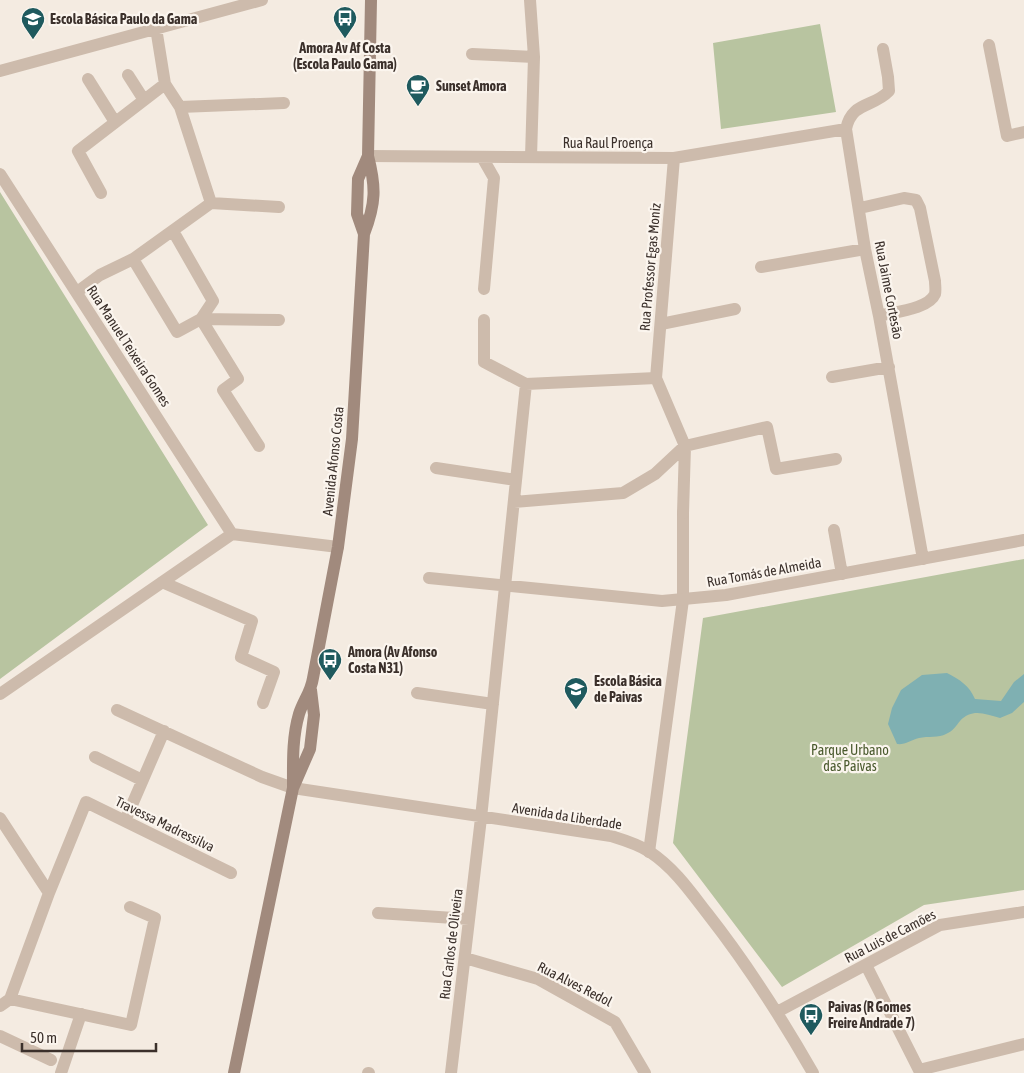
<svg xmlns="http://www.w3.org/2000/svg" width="1024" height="1073" viewBox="0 0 1024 1073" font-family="'Asap Condensed',sans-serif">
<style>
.green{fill:#b8c4a0}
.water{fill:#7fb0b2}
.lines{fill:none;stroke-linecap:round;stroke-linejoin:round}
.pedestrian{stroke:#cdbbac;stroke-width:12}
.minor{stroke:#cdbbac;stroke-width:12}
.secondary{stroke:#a18a7d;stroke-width:12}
.labels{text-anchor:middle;stroke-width:4.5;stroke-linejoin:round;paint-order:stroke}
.poi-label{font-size:14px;font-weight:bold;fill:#3b302b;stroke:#fbf5ee;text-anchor:start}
.street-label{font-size:14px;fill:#3b302b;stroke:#fbf5ee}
.park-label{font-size:14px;fill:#4a5a2e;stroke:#fbf5ee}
</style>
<rect width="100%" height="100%" fill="#f4ebe1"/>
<path class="green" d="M820 24 836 112 721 129 713 43Z
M0 192 208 525 0 679Z
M1024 559V890L924 905 782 987 673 843 703 618Z"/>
<path class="water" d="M947 673C960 680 969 685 975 699L1001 701 1014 682 1024 674V702L1012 713 1000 718C985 714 972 708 960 721 956 726 953 731 946 734 939 738 928 736 919 738 911 740 905 745 897 744L888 724 892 708 901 690 922 675Z"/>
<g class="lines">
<path class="pedestrian" d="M649 852 683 600V513
M61 1073 81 1014"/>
<path class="minor" d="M530 0 534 57 531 157
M156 28 165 84 180 107 211 203 133 259 177 332 201 319 238 379 223 390 259 446
M989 45 1007 136 1024 132
M883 49 888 77 889 91C873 108 852 101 846 129L865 249 879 316 923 559
M472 54 534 57
M0 71 262 0
M128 75 144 100
M88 79 115 122
M180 107 284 103
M368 156 674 158 846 129
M482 157 494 178 484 289
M0 174 232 534
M101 193 78 151 165 84
M211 203 279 207
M860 208 904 198 916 200 920 208 935 281C935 285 936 290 935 294 929 309 894 312 879 316
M173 231 213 301 201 319 279 320
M761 267 865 249
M77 292 100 275 133 259
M661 324 735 309
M832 377 889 367
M656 378 674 158
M526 384 656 378 685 446 767 427 776 469 836 459
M436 468 516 480
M514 502 623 493 655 474 685 446
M683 513 685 446
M834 530 842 574
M429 578 662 601 726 595 1024 540
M162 582 252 621 241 657 274 672 263 703
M417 693 493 704
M0 694 232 534 338 547
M117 710 262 777 293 788 611 836C624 840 638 844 650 852 674 868 690 891 707 913 747 964 781 1017 813 1073
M95 757 142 780
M0 818 49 893
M125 821 164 731
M378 913 469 919
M465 958 538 979 615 1022 645 1073
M866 965 919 1070 1024 1044
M10 999 131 1025 155 918 130 907
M0 1006 10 999 49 893 86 802 231 873
M777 1012 940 925 1024 912
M0 1036 51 1060
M368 1073H369
M451 1073 481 818 526 384 484 362V320"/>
<path class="secondary" d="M364 234 357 214 358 179 368 156
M293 788C293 763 292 738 299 714 303 701 311 692 313 678L338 547 352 439 364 234C376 203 376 187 368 156L371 0
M234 1073 293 788 310 749 314 715 311 690"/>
</g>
<defs>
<g id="bus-pin" transform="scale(1.25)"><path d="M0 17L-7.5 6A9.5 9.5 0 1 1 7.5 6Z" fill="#1f5a5e" stroke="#fbf5ee"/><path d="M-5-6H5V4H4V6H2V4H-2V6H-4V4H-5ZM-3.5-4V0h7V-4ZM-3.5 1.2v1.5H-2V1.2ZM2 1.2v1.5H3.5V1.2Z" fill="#fff"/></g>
<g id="school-pin" transform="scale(1.25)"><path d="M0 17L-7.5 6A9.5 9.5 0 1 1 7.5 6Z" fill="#1f5a5e" stroke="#fbf5ee"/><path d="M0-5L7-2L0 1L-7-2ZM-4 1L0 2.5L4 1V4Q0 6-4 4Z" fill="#fff"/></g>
<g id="cafe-pin" transform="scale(1.25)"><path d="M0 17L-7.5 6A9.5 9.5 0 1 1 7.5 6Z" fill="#1f5a5e" stroke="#fbf5ee"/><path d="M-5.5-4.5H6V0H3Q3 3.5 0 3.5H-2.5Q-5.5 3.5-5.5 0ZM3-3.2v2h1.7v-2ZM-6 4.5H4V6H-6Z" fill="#fff"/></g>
</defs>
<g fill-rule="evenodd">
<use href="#bus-pin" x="345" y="18"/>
<use href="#school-pin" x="33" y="19"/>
<use href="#cafe-pin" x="418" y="86"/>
<use href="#bus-pin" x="330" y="660"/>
<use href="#school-pin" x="576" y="689"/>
<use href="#bus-pin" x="811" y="1015"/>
</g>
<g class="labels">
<g class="poi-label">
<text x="50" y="24">Escola Básica Paulo da Gama</text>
<text x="345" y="53" text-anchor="middle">Amora Av Af Costa<tspan x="345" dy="16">(Escola Paulo Gama)</tspan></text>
<text x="436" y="91">Sunset Amora</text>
<text x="348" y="657">Amora (Av Afonso<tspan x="348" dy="16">Costa N31)</tspan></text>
<text x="594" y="686">Escola Básica<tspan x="594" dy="16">de Paivas</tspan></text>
<text x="828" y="1012">Paivas (R Gomes<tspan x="828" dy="16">Freire Andrade 7)</tspan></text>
</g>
<g class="street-label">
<text x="608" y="148">Rua Raul Proença</text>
<text transform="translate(650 267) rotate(-85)" y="5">Rua Professor Egas Moniz</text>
<text transform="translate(889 290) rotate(79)" y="5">Rua Jaime Cortesão</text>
<text transform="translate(129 346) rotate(57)" y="5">Rua Manuel Teixeira Gomes</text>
<text transform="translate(333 461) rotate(-84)" y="5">Avenida Afonso Costa</text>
<text transform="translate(764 572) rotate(-10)" y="5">Rua Tomás de Almeida</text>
<text transform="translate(567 816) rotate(9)" y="5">Avenida da Liberdade</text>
<text transform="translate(165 824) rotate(26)" y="5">Travessa Madressilva</text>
<text transform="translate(890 936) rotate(-27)" y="5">Rua Luis de Camões</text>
<text transform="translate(451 944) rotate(-83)" y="5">Rua Carlos de Oliveira</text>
<text transform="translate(575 984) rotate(27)" y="5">Rua Alves Redol</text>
</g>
<g class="park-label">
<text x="850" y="755">Parque Urbano<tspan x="850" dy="16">das Paivas</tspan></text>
</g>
</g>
<path d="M22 1043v8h134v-8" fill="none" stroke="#3b302b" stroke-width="2.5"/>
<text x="30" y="1043" font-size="15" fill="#3b302b" stroke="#fbf5ee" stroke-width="4" paint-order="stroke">50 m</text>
</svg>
